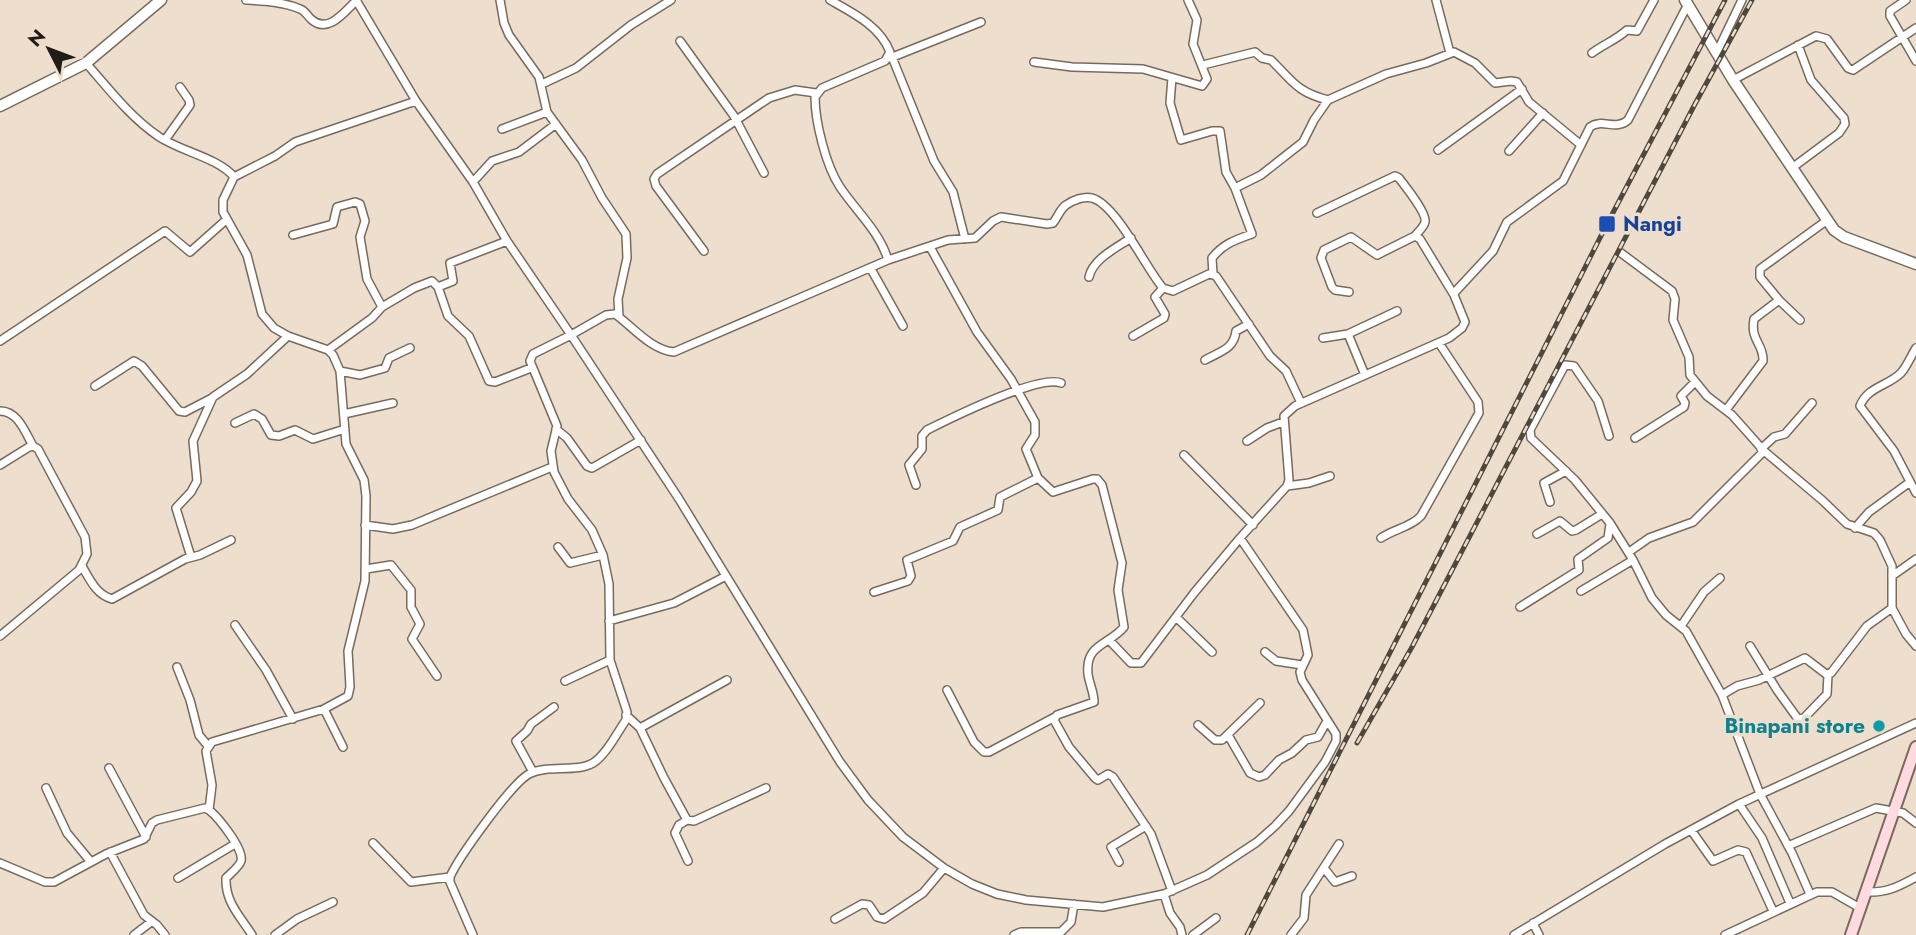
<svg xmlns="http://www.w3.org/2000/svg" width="1916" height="935" viewBox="0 0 1916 935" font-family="Jost,sans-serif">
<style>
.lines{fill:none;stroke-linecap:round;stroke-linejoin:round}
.minor-casing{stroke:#786b5d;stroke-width:10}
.tertiary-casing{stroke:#786b5d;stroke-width:13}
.secondary-casing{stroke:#786b5d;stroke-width:14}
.minor{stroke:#fff;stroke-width:7}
.tertiary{stroke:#fff;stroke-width:10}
.secondary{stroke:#ffdae1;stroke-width:10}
.rail-casing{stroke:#4f483f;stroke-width:5}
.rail{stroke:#eddecd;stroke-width:2.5;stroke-dasharray:8;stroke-linecap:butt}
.transit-dot{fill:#1a4fb4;stroke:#eddecd;stroke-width:2.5}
.culture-dot{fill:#0f9aa8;stroke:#eddecd;stroke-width:2.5}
.labels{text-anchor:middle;stroke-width:7;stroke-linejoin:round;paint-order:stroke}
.transit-label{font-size:21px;font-weight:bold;fill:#164399;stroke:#eddecd;text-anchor:start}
.culture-label{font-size:21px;font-weight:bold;fill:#0d838f;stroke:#eddecd;text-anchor:end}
</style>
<rect width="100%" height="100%" fill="#eddecd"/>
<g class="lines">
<g class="minor-casing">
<path id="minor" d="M246 0C264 1 284 2 300 9 306 11 307 16 312 20 329 34 345 11 357 0
M356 0 416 101 473 182 507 241 571 335 533 354 530 361 557 426 551 451 554 472 568 499 592 530 603 555 609 584 610 660 627 712 626 720C617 733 606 755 593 763 576 773 548 764 529 774 512 783 458 858 450 877V882L473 935
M500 0 504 23 509 35 539 77 547 112 582 160 602 198 626 234 627 258 618 299 619 316
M830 0C853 13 880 26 890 52L885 61 822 88 815 97C815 122 826 166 840 187 856 211 880 232 888 260L674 352C651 350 633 327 615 314L606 315 571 335 679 499 840 762 868 800 903 837 944 868 972 884 997 894 1026 900 1103 907 1164 894 1207 875 1257 842 1275 826 1289 811 1325 762 1336 741V734L1302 680 1300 672 1308 655 1303 630 1240 538 1287 486 1289 480 1284 416 1295 406 1449 338 1462 328 1465 322 1454 295 1455 292 1493 251 1507 222 1563 181 1590 127C1602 118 1616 131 1628 120L1687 6
M1436 0 1450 53
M1906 0 1890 11V16L1916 61
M680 41 734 116 764 173
M1717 52 1742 0
M1592 53C1604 44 1616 40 1627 30L1637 31 1654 0
M892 57 934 161 953 192 965 239
M890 58 981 22
M1034 62 1072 67 1143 69 1202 86 1207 79 1193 44 1197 20 1188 0
M86 63C108 88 130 117 158 136 179 151 219 158 234 177L223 200V212L247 255 262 314 274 328 288 336 328 350 333 355 340 371 346 444 364 480 366 496 365 581 348 651 350 687 348 696 324 709 212 742 206 751 212 785 209 810
M1203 65 1255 52 1262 58 1271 60C1292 80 1296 92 1328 100L1386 74 1426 63 1454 52 1475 63 1495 83 1511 81 1517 82 1529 102 1581 145
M1172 78 1170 103 1181 140 1212 131H1220L1226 172 1235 188 1252 234C1235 240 1223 244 1212 258L1213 274
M1733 80 1816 36 1827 39 1848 68 1853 70 1916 28
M542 84 576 68 631 25 671 0
M502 129 547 112
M165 140 190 105 189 100 180 87
M1438 150 1522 89
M1509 151 1543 113
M1792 168 1839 133 1845 124 1844 118 1811 80 1798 45
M234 177 275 156 295 142 416 101
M473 182 492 161 519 152 556 124
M1235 188 1261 175 1303 142 1314 120 1328 100
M1317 213 1395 176 1399 178C1405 186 1427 213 1425 222 1424 227 1418 232 1415 236
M293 235 333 224 337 207 355 202 360 204 365 221 360 237 367 279 382 307
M930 247 977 332 1011 379 1035 422V435L1026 449 1038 478 1053 492 1093 479H1097L1102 485 1122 563 1118 590 1124 627C1108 646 1085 644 1088 674 1089 683 1094 692 1094 702L1057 715 1054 720 1069 747 1095 778 1098 780 1108 774 1113 777 1151 834 1172 891
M704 251 656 186 654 179 657 174 769 98 795 90 816 93
M1621 253 1672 291 1675 299 1673 320 1689 357 1690 375 1707 396 1732 415 1764 451 1822 500 1847 524 1874 533 1880 540 1892 566V608L1906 634 1916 646
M888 260 948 240 975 238 993 221 1001 217 1047 224 1053 223C1058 217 1060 209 1066 205 1073 200 1084 196 1092 198 1117 205 1146 269 1163 288L1173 291 1209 274 1216 276 1270 356 1286 371 1301 403
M871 269 903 326
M1089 277C1093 259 1116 248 1131 238
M438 287 453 281 450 263 507 241
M1349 292 1335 290 1332 287 1321 258 1324 250 1351 237 1377 255 1415 236 1420 239 1454 295
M1779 300 1800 320
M1348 334 1365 375
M1133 336 1164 318 1165 314 1155 297 1163 288
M1323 338 1348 334 1397 311
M0 341 165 231 190 252 226 220
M1916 348C1911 356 1907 366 1901 373 1888 386 1867 387 1860 406L1894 451 1916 493
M328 350 372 318 382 307 414 288 432 281 438 287 448 316 469 336 489 381 495 382 531 368
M1205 360C1221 351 1234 349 1236 331L1249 324
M340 371 360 375 385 368 389 358 410 348
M95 386 134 361 142 366 179 411 185 412 212 398
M1726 410 1763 361C1764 344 1750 341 1754 319L1779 300 1760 277V269L1826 221
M0 411C18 411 25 432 33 446
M344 414 393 403
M235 423 254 414 262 419 271 435 279 436 295 430 313 439 345 429
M556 429 567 438 587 466 592 468 641 440
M1609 436 1598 401 1574 366 1565 365 1530 430 1531 438 1575 480 1610 523 1633 560 1652 598 1666 615 1686 631 1722 695 1760 794 1792 853 1810 894
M1635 438 1684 407 1685 403 1681 396 1695 382
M1247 441 1267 428 1283 422
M1761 449 1774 437 1785 434 1812 403
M1184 455 1253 525
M0 465 29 447 33 446 38 449 85 537 87 554 79 570 0 636
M916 485 909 465 922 449V436L927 430C951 418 1040 374 1061 383
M1287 486 1309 483 1330 476
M1550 502 1544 483 1566 471
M365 525 393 529 412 525 552 467
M1855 528 1869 512 1910 482
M1537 534 1560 521 1572 531 1576 530 1602 514
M1381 538C1394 529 1411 527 1421 516L1479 413 1478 402 1439 343
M558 547 570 563 603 555
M1629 552 1649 538 1693 522 1764 451
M191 557 176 508 191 492 197 481 193 441 213 397 247 374 288 336
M82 566C90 580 96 594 112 599L185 559 200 555 231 540
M366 569 391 565 411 590V607L420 624 412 639 437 676
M1892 576 1916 559
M1581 591 1633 560
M874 592 908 581 911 576 907 560 953 541 960 527 998 510 1000 497 1038 478
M1520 607 1579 570 1578 559 1608 538 1610 524
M1176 617 1212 652
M609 621 674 603 726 576
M235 625 266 670 293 719
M1681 626 1704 592 1720 578
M1110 641 1131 663H1141L1194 593 1240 538
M1750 646 1777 690 1798 719 1804 718 1827 694 1828 675
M1265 652 1276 661 1302 665
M177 667 190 700 199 735 208 746
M565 681 610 660
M947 690 974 742 984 752H989L1055 717
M1722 695 1737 686 1759 680 1805 658 1826 674 1831 673 1867 626 1892 608
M324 709 343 747
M626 715 640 728 727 680
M1198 725 1215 740H1222L1260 703
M640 728 664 778 687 820 694 821 766 788
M1228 735 1250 773 1259 777 1265 775 1279 760 1292 753 1306 740 1318 737 1327 721
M109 768 146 837
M533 772 516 741 527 731 531 724 554 707
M46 788 67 833 91 862
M1739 804 1762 838 1790 903
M687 820 679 825 675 833 688 861
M1691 830 1713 861 1738 850 1746 852 1773 911
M373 843 411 882 450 877
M1788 846 1876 808 1903 813 1916 823
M110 852 144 915 157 925 165 935
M1119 862 1111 847 1146 826
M0 863 45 882H54L106 854 144 839 152 823 157 820 205 808 209 810C218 817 244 849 241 861 239 867 231 873 226 878 225 902 240 916 252 935
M1324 868 1335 882 1352 876
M178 878 235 844
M1866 892C1886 893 1898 887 1916 877
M1164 894 1170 913 1180 927 1182 935
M835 919 862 904 869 905 877 917 884 919 923 893 944 868
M1533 923 1539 935
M1059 934 1071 922 1074 904
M134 935 151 922
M275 935 297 919 333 902
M1014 935 1021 932H1060
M1193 935 1216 918
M1291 935 1304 918 1306 895 1339 844
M1514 935 1665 844 1739 804 1916 723
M1725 935 1817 892H1832L1860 908"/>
</g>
<g class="tertiary-casing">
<path id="tertiary" d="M1685 0 1733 80 1834 230 1844 237 1916 264
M0 106 86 63 161 0"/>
</g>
<g class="secondary-casing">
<path id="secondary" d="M1851 935 1916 747"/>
</g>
<use href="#minor" class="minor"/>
<use href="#tertiary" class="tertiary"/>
<use href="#secondary" class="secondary"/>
<g class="rail-casing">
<path id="rail" d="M1357 743 1412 647 1695 104 1752 0
M1247 935 1607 224 1725 0"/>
</g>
<use href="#rail" class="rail"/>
</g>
<rect class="transit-dot" x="1598" y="215" width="18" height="18" rx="3.5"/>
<circle class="culture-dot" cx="1879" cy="726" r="7"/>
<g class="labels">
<g class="transit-label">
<text x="1623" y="231">Nangi</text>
</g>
<g class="culture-label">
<text x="1865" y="733">Binapani store</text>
</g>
</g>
<g transform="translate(49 49) rotate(312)" stroke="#eddecd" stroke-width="5" paint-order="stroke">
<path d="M0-5L12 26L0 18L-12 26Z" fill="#211c16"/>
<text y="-10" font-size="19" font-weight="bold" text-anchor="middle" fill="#211c16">N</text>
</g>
</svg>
